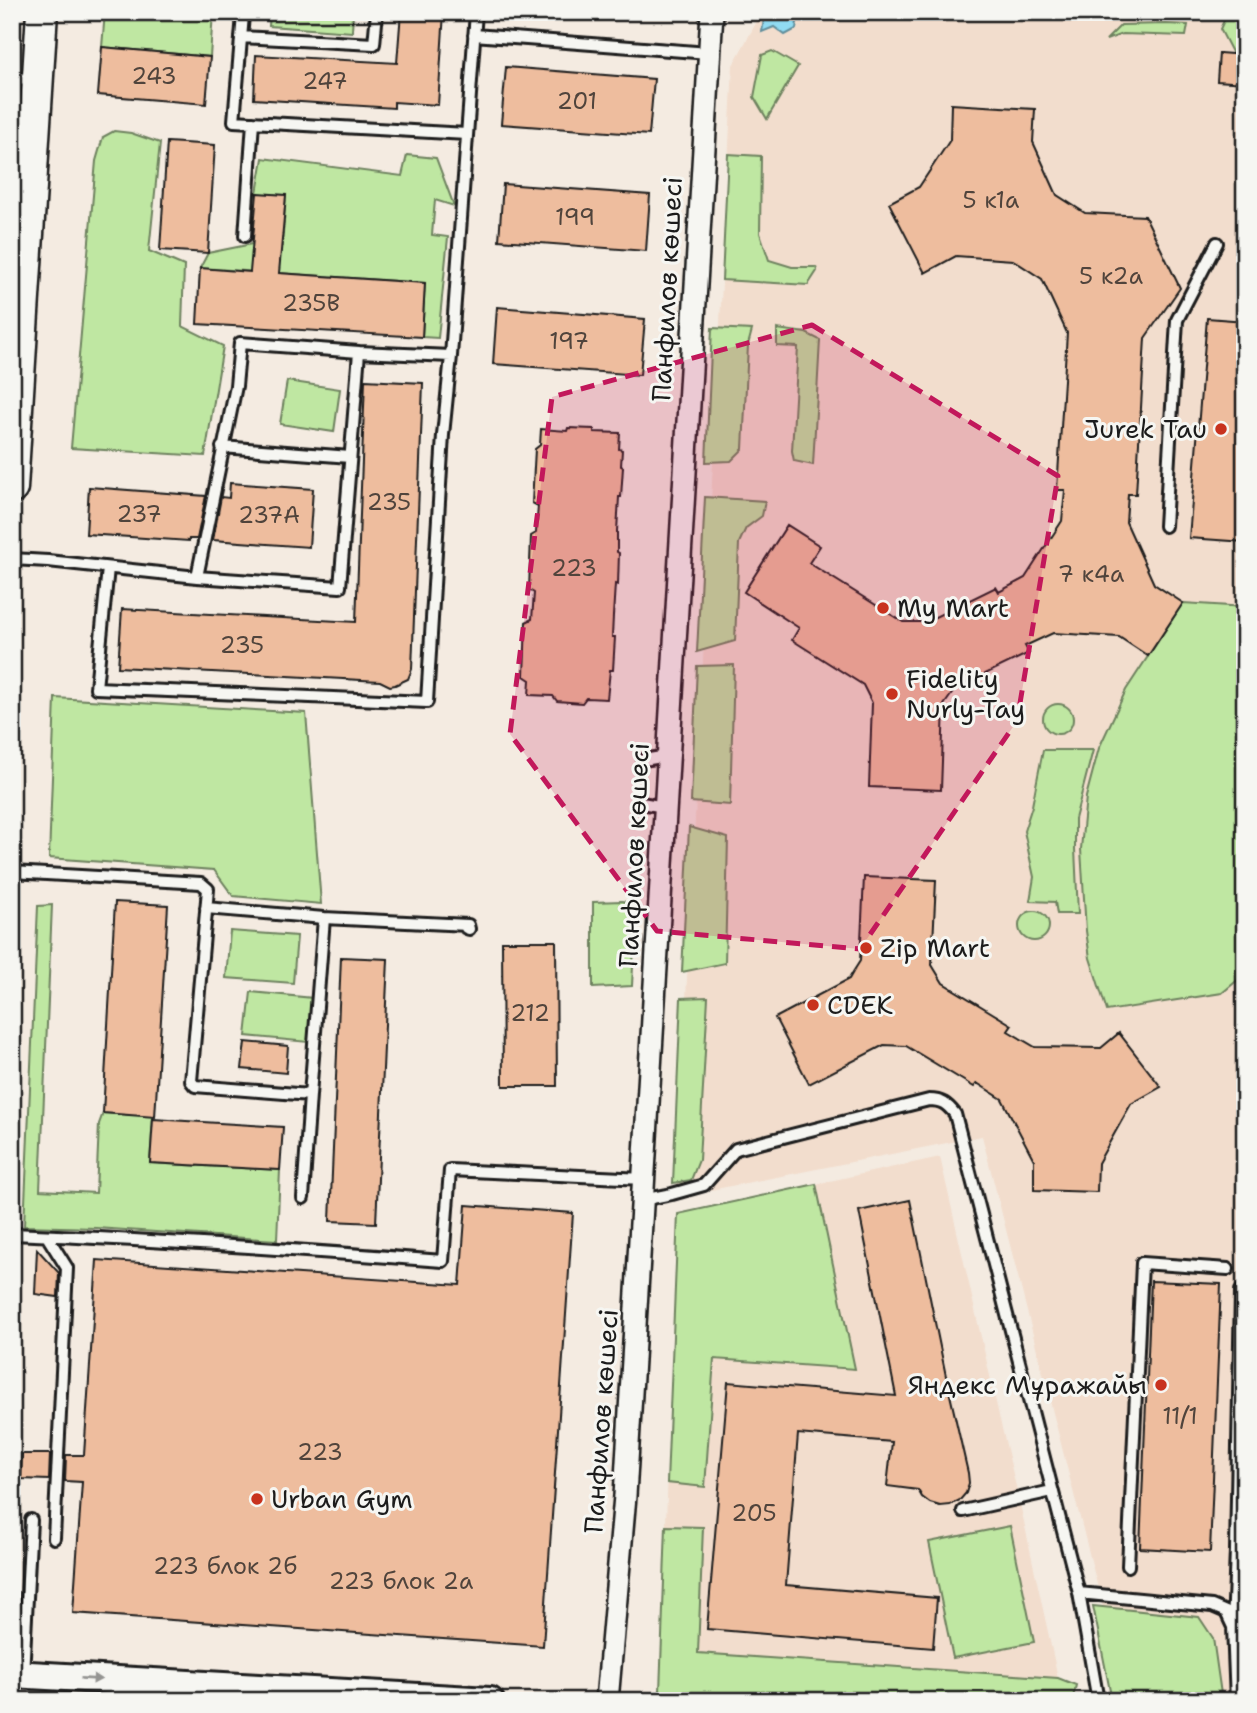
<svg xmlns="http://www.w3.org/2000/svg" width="1257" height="1713" viewBox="0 0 1257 1713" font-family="'Shantell Sans',sans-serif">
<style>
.built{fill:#f2ddcd}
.green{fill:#bfe7a2;stroke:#6e825f;stroke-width:2}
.water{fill:#91dbf2;stroke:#628f9c;stroke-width:2}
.building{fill:#eebd9e;stroke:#1c1c1c;stroke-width:2}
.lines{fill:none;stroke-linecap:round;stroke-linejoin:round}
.service-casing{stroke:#1c1c1c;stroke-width:16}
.minor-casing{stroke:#1c1c1c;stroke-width:26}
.tertiary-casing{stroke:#1c1c1c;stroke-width:32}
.secondary-casing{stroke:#1c1c1c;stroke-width:35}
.service{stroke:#f6f6f2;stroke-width:10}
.minor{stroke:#f6f6f2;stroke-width:21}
.tertiary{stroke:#f6f6f2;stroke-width:26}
.secondary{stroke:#f6f6f2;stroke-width:30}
.oneway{fill:#949492}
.marked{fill:#c2185b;fill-opacity:0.2;stroke:#c2185b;stroke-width:5;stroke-dasharray:14 9;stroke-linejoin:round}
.poi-dot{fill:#c8321e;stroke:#f6f6f2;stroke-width:2.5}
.labels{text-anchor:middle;stroke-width:6;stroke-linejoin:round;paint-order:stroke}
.number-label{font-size:23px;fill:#50443c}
.street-label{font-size:26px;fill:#1c1c1c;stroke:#f6f6f2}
.poi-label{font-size:26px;fill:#1c1c1c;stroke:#f6f6f2;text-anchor:start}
</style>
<rect width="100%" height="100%" fill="#f4ebe1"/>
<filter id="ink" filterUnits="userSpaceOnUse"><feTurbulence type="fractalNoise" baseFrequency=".0143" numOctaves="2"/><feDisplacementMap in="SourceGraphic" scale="14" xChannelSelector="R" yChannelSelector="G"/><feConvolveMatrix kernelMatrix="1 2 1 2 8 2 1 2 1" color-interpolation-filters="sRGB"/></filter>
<g filter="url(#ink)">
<path class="built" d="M762 12H1245V1700L1126 1697 982 1136 676 1197 733 65Z
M940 1157 1000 1420 1019 1499 1058 1678 661 1651 678 1214Z"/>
<path class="green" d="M105 12H213L210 57 102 47Z
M270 12H353L352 32 269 26Z
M1228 12H1245V55L1233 54 1220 29Z
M1166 24 1188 25 1186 36 1122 34 1106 40 1121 25Z
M772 51 798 66 767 119 754 97 762 55Z
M114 131 131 133 160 143 149 251 184 266 182 326 223 346 205 456 71 448 96 161 103 137Z
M728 154 761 156 760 233 769 260 792 267H816L817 271 808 285 722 280Z
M407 155 436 158 454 206 435 200 432 235 448 237 438 338 422 337 425 283 200 268 208 253 252 244 282 246 286 196 257 193 263 158 402 176Z
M712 328 752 330 748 345 743 449 731 461 706 462Z
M777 329 806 333 820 340 813 465 794 461 792 451 798 347 777 346Z
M287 381 340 389 334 432 280 424Z
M705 497 765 501 762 516 746 528 739 543 735 641 697 652Z
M1183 603 1245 607V974L1222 993 1107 1011 1090 958 1086 931 1081 849 1086 797 1099 748 1126 690Z
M734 665 730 805 691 802 697 666Z
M55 698 306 713 321 904 233 896 214 870 49 858Z
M1043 719a15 15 0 1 1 30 0a15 15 0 1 1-30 0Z
M1043 750H1093L1075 819V849L1078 914H1057L1055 902 1030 901 1034 877 1024 831 1032 806Z
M689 827 728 838 725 963 682 972Z
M622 901 636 905 632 986 593 988V902Z
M52 905 40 1190 96 1193 99 1124 103 1113 153 1116 150 1163 280 1170 277 1240 96 1228 24 1226 38 906Z
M1019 926a15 15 0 1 1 30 0a15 15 0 1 1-30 0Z
M230 931 297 936 293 983 226 978Z
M251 992 313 998 308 1042 246 1036Z
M708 997 699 1160 691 1180 673 1183 681 998Z
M816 1184 855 1369 714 1359 705 1487 667 1483 678 1214Z
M666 1526 703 1527 698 1653 1058 1678 1076 1685 1072 1701H777L671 1695 660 1692Z
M1010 1526 1034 1642 953 1658 929 1542Z
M1093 1606 1199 1617 1213 1638 1222 1701H1112Z"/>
<path class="water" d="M765 12H781L789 18 798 15 796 29 785 35 774 27 762 32Z"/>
<path class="building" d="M401 12H444L438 105 394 102V108L254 99 256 55 397 63Z
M102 47 210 57 206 104 98 95Z
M1219 53 1245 55V83L1217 81Z
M506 67 654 79 649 135 501 124Z
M951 104 1035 109 1033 142 1057 195 1085 213 1145 216 1180 288 1145 338 1136 494H1128L1126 522 1154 584 1183 603 1148 656 1119 637 1053 633 1025 646 1029 653 956 688 944 705 941 790 869 787 872 703 863 685 792 640 799 628 744 592 787 525 820 546 809 563 903 622H925L996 587 999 592 1025 578 1062 521 1065 490H1057L1067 333 1042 279 1013 260 956 256 925 273 889 203 919 187 950 140Z
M167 142 215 145 208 253 160 250Z
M503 184 650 195 646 251 499 240Z
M257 193 286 195 279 273 425 283 422 337 197 324 200 268 250 272Z
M497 307 645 319 640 375 493 364Z
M1207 318 1245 321V542L1189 538Z
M365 380 423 383 412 669 408 679 395 685 390 686 380 681 118 667 122 609 356 622Z
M568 428 594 429V432L620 433 619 449 622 450 621 466 623 467 621 497H619L617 531V552L619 553 618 585 615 584 613 616 612 637H615L613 670H610L607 699 586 698 582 703 557 701 553 696 529 695 530 680 524 676 526 622 532 619 534 593 529 590 531 536 536 533 538 506 532 503 535 449 540 445 541 429 567 431Z
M230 483 313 489 309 547 213 540 221 497 229 498Z
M89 487 206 496 197 539H189V541L86 534Z
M864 877 936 880 932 965 943 983 1012 1025 1008 1031 1035 1047 1101 1048 1119 1033 1161 1087 1131 1104 1098 1163 1097 1192 1034 1190V1160L1002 1099 977 1083 974 1087 906 1046 884 1045 809 1084 775 1018 849 979 853 972 860 961Z
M115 902 168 905 155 1117 103 1113Z
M502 941H556L557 1086H503Z
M341 957 388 959 376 1223 330 1221Z
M245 1042 288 1046 286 1073 242 1069Z
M153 1119 283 1127 280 1170 150 1163Z
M910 1200 948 1386 968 1473 969 1483 966 1493 960 1500 950 1505 940 1506 930 1503 922 1497 918 1490 887 1486 892 1442 798 1434 786 1585 937 1598 933 1648 707 1629 728 1382 896 1396 859 1211Z
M466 1205 573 1213 543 1646 73 1613 82 1482 65 1481 66 1455H84L97 1260 460 1285Z
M37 1249 59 1273 58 1297 35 1294Z
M1151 1281 1221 1284 1210 1552 1140 1548Z
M22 1454H50L49 1480 21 1479Z"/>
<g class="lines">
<g class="service-casing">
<path id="service" d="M243 15 234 121 467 134
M474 35 709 53
M241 37 374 44 377 12
M12 79 35 78
M245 236 253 122
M222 447 350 457
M1165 526 1177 320 1217 243
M12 559 48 561 197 577 340 587 359 352
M108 568 96 688 427 702 443 435 451 356 476 12
M197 577 236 386 240 343 359 352 451 356
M643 760 668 756
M641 803 665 807
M12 872 201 883 208 889 191 1081 195 1086 310 1095 324 918 468 925 469 929 466 928
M206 908 324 918
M303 1198 310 1095
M642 1200 672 1194 704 1185 736 1149 929 1100C942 1100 947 1104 955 1114L1079 1593 1098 1701
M12 1234C156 1240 300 1250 443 1261L450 1170 644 1179
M47 1236 67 1268 54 1538
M963 1511 1052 1491
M1128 1566 1142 1263 1228 1269
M1079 1593 1212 1606 1226 1612 1233 1627 1236 1701
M1233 1627 1236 1550 1241 1291
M23 1675 31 1520"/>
</g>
<g class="minor-casing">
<path id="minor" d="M607 1701 625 1496 712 12"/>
</g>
<g class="tertiary-casing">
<path id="tertiary" d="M12 1674 490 1701"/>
</g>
<g class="secondary-casing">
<path id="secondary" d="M12 488 42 12"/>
</g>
<use href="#service" class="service"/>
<use href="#minor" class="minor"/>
<use href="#tertiary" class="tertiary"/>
<use href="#secondary" class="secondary"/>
</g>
<defs><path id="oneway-solid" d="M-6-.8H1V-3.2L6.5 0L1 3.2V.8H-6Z" transform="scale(1.75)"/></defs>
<use class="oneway" href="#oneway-solid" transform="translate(91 1679) rotate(3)"/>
</g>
<path class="marked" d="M812 325 1058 476 1017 721 860 949 657 931 510 734 552 397Z"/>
<g class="poi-dot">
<circle cx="1221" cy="429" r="7"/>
<circle cx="883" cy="608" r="7"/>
<circle cx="892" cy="694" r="7"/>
<circle cx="866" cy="948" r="7"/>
<circle cx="813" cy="1005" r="7"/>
<circle cx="1161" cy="1385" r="7"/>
<circle cx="257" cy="1499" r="7"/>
</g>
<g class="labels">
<g class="number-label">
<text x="154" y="84">243</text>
<text x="325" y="89">247</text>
<text x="577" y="109">201</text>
<text x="991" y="208">5 к1а</text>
<text x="575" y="225">199</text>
<text x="1111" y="284">5 к2а</text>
<text x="311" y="311">235В</text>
<text x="569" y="349">197</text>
<text x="389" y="510">235</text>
<text x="139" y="522">237</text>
<text x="269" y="523">237А</text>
<text x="574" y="576">223</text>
<text x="1091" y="582">7 к4а</text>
<text x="242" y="653">235</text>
<text x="530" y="1021">212</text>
<text x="1180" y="1424">11/1</text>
<text x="320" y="1460">223</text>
<text x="754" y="1521">205</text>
<text x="225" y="1574">223 блок 2б</text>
<text x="401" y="1589">223 блок 2а</text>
</g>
<g class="street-label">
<text transform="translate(667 289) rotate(-87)" y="9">Панфилов көшесі</text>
<text transform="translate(634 855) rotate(-87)" y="9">Панфилов көшесі</text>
<text transform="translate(601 1421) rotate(-86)" y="9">Панфилов көшесі</text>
</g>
<g class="poi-label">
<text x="1207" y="438" text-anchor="end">Jurek Tau</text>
<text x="897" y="617">My Mart</text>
<text x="906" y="688">Fidelity<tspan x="906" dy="30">Nurly-Tay</tspan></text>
<text x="880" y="957">Zip Mart</text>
<text x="827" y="1014">CDEK</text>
<text x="1147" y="1394" text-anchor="end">Яндекс Мұражайы</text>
<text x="271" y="1508">Urban Gym</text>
</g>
</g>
<rect width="1257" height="1713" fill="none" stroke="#f6f6f2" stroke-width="42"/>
<rect x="21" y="21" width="1215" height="1671" fill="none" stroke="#1c1c1c" stroke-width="2.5" filter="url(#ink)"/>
</svg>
